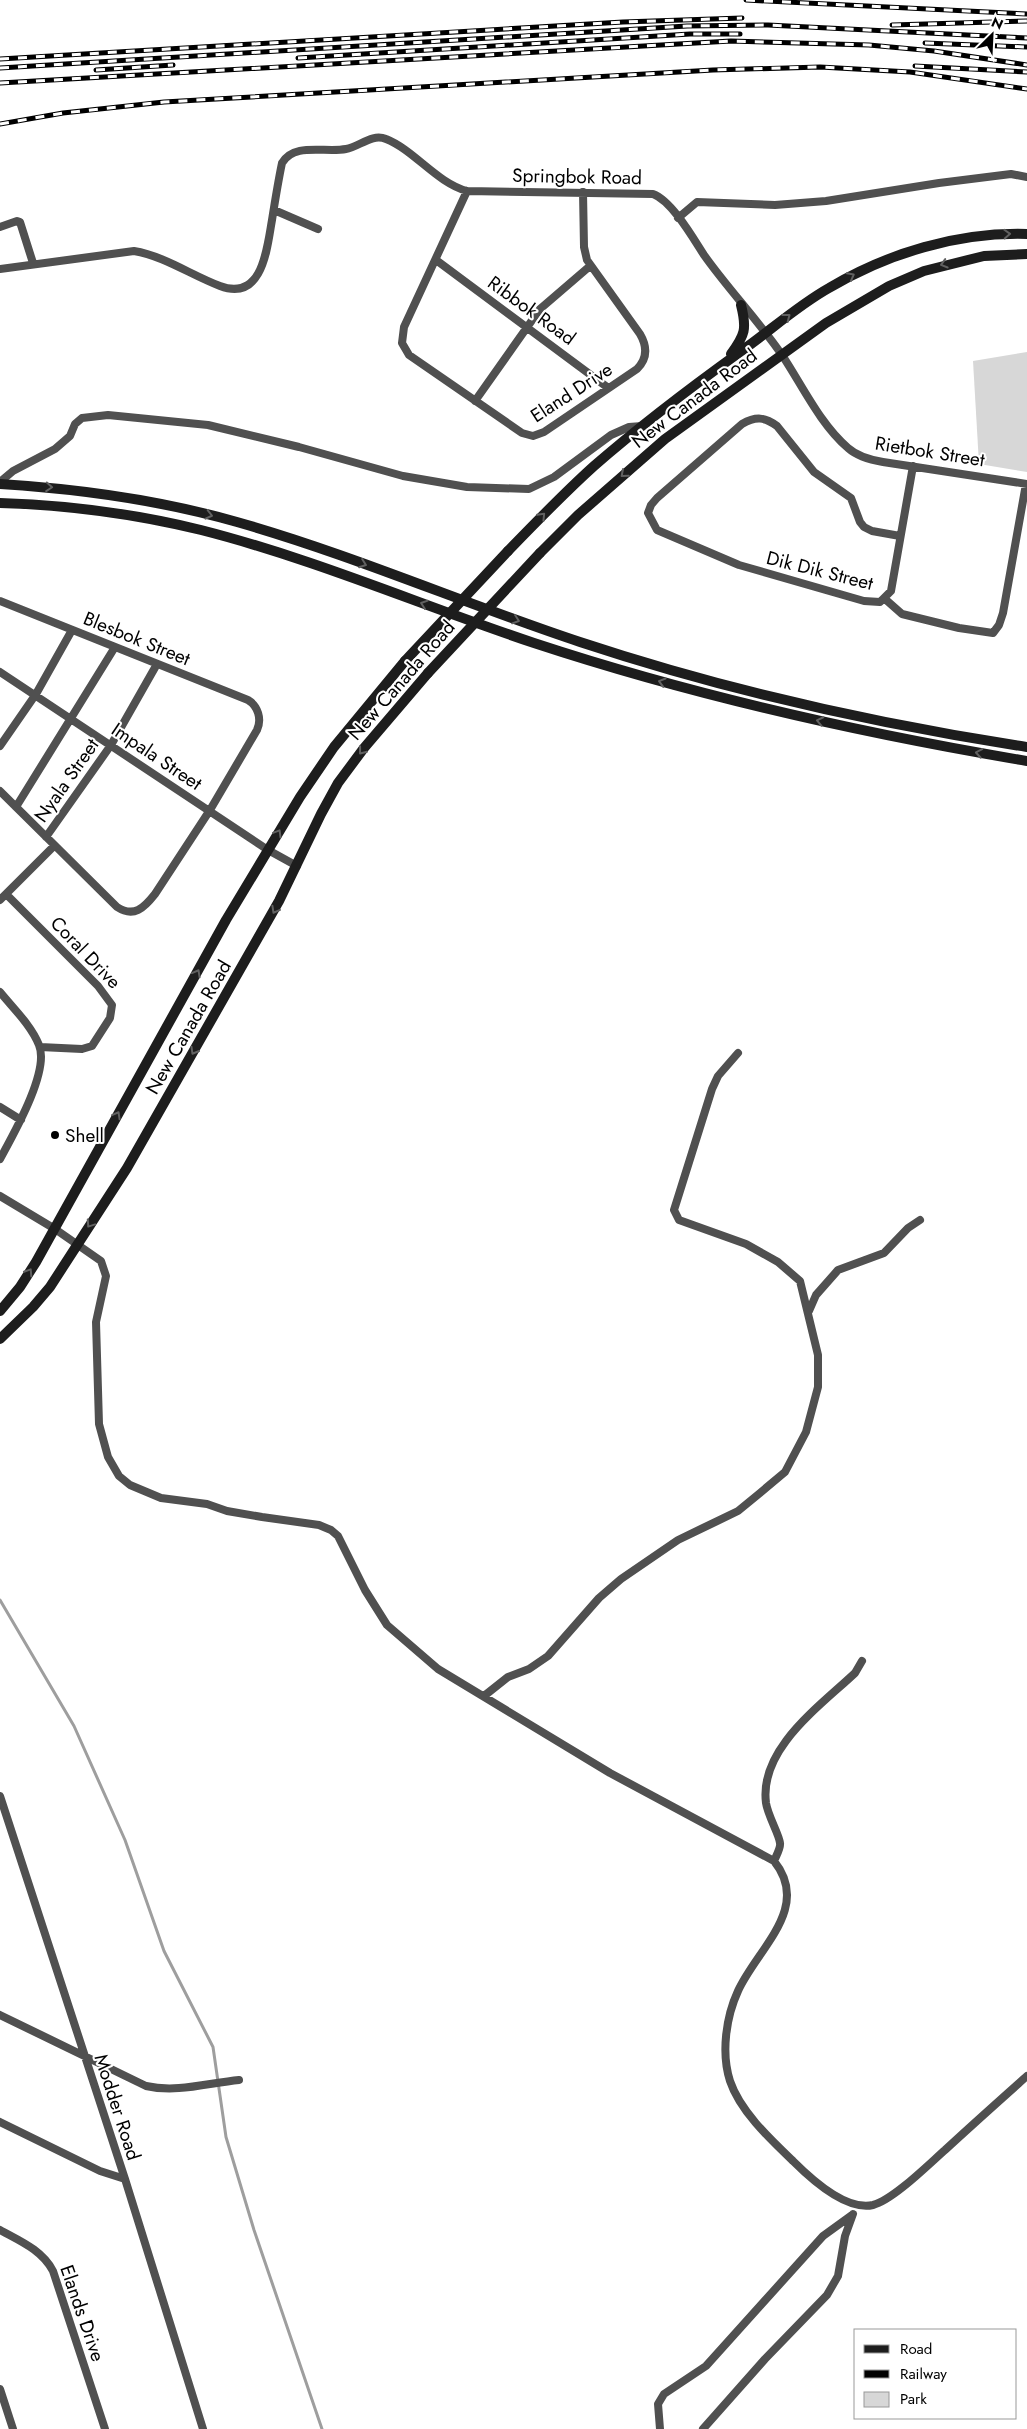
<svg xmlns="http://www.w3.org/2000/svg" width="1027" height="2429" viewBox="0 0 1027 2429" font-family="Jost,sans-serif">
<style>
.green{fill:#d7d7d7}
.lines{fill:none;stroke-linecap:round;stroke-linejoin:round}
.stream{stroke:#9e9e9e;stroke-width:3}
.minor{stroke:#505050;stroke-width:8}
.secondary{stroke:#1d1d1d;stroke-width:10}
.rail-casing{stroke:#000;stroke-width:5}
.rail{stroke:#fff;stroke-width:3;stroke-dasharray:9;stroke-linecap:butt}
.secondary-bridge{stroke:#1d1d1d;stroke-width:10}
.oneway{stroke:#616161}
.poi-dot{fill:#000;stroke:#fff;stroke-width:2}
.labels{text-anchor:middle;stroke-width:4;stroke-linejoin:round;paint-order:stroke}
.street-label{font-size:19px;fill:#000;stroke:#fff}
.poi-label{font-size:19px;fill:#000;stroke:#fff;text-anchor:start}
</style>
<rect width="100%" height="100%" fill="#fff"/>
<path class="green" d="M1027 352V472L979 464 973 361Z"/>
<g class="lines">
<path class="stream" d="M0 1600 74 1726 125 1840 164 1951 213 2047 226 2137 254 2230 322 2429"/>
<path class="minor" d="M467 191 404 327 402 343 409 355 522 433 533 436 544 432 637 369C648 358 647 346 640 334L587 260 584 247 583 192
M274 210 318 229
M678 218 697 202 775 205 826 201 939 183 1011 174 1027 177
M0 227 17 221 20 222 33 263
M436 260 607 387
M0 269 134 251C164 256 191 275 220 286 263 302 267 248 272 220 275 201 278 182 282 163 294 142 325 153 346 149 359 147 372 133 386 139 414 150 437 183 467 191L653 194C672 201 693 238 704 255 728 289 758 320 782 355 802 385 820 424 848 448 858 457 871 460 883 462L1027 484
M475 401 540 309 590 266
M0 482 13 471 55 449 70 436 75 424 82 418 108 415 208 425 299 447 403 476 467 487 529 489 554 477 611 435 629 427 642 426
M900 536 872 531 864 527 860 522 851 498 814 472 777 426C765 417 756 416 742 424L657 498 651 505 648 513 657 530 739 565 864 601 880 602 891 591 913 466
M885 599 902 614 959 628 993 633 999 625 1003 613 1026 484
M0 601 248 700C258 706 262 719 257 730L210 810 155 894C144 908 134 918 117 907L0 791
M0 672 268 850 297 866
M0 746 36 694 72 630
M16 807 115 647
M46 837 111 745 157 664
M6 894 98 986 112 1005 110 1018 92 1046 82 1049 40 1047
M0 900 54 846
M0 992C13 1008 31 1025 39 1045 50 1071 13 1135 0 1159
M0 1107 21 1120
M0 1196 55 1229 101 1261 106 1276 96 1322 99 1424 108 1457 119 1476 130 1485 161 1498 207 1504 227 1511 262 1517 319 1525 331 1530 338 1536 365 1590 387 1625 438 1669 610 1773 774 1861C812 1908 757 1949 738 1991 726 2017 721 2053 730 2081 740 2111 770 2139 793 2161 810 2178 846 2211 873 2205 893 2200 929 2164 945 2150 972 2125 999 2101 1027 2076
M809 1311 816 1295 838 1270 884 1253 908 1228 920 1220
M484 1696 508 1677 529 1669 548 1656 599 1598 621 1579 678 1540 738 1511 760 1493 785 1472 806 1432 818 1387V1355L800 1281 778 1262 746 1244 679 1220 674 1210 712 1089 718 1076 738 1053
M0 1796 125 2179 203 2429
M774 1861C776 1856 781 1848 780 1843 779 1834 768 1816 766 1803 759 1749 819 1707 855 1673L862 1661
M0 2015 146 2086C177 2093 208 2083 239 2080
M0 2122 100 2171 125 2179
M0 2230C20 2241 42 2250 53 2271L105 2429
M0 2389 13 2429
M660 2429 658 2404 664 2394 706 2366 823 2236 852 2215
M703 2429 765 2359 827 2295 838 2276 845 2236 853 2214"/>
<path class="secondary" d="M731 354C745 335 747 329 741 305
M0 484C80 489 160 500 237 522 353 555 465 604 580 642 725 690 876 724 1027 747
M0 503C67 505 136 514 201 530 315 559 423 606 534 643 695 696 860 733 1027 761
M508 551C536 522 564 493 594 466 640 426 690 388 740 352 770 331 797 306 829 288 888 253 958 232 1027 234
M540 553 578 515 665 439 826 323 889 286 924 271 984 256 1027 254
M0 1311 20 1287 36 1262 226 920 300 797 334 747 405 661
M0 1339 33 1307 50 1287 127 1168 279 901 321 814 338 783 364 748 428 673"/>
<g class="rail-casing">
<path id="rail" d="M746 0 1027 14
M892 25 1027 21
M925 43 1027 47
M298 58 690 34H740
M0 59 623 22 742 18
M915 66 1027 72
M0 68 687 26 768 25 1027 38
M96 70 173 65
M0 83 731 41 869 45 934 51 1027 65
M0 124 63 113 164 102 713 70 820 67 910 72 1027 89"/>
</g>
<use href="#rail" class="rail"/>
<path class="secondary-bridge" d="M405 661 508 551
M428 673 540 553"/>
</g>
<defs><path id="oneway-chevron" d="M-2-3.5L2.5 0L-2 3.5" fill="none" stroke-width="1.6" stroke-linecap="round" stroke-linejoin="round" transform="scale(1.25)"/></defs>
<g class="oneway">
<use href="#oneway-chevron" transform="translate(1007 234) rotate(-3)"/>
<use href="#oneway-chevron" transform="translate(944 264) rotate(164)"/>
<use href="#oneway-chevron" transform="translate(851 276) rotate(-28)"/>
<use href="#oneway-chevron" transform="translate(787 317) rotate(-37)"/>
<use href="#oneway-chevron" transform="translate(624 474) rotate(139)"/>
<use href="#oneway-chevron" transform="translate(49 487) rotate(4)"/>
<use href="#oneway-chevron" transform="translate(209 515) rotate(14)"/>
<use href="#oneway-chevron" transform="translate(542 516) rotate(-46)"/>
<use href="#oneway-chevron" transform="translate(363 564) rotate(20)"/>
<use href="#oneway-chevron" transform="translate(424 604) rotate(-161)"/>
<use href="#oneway-chevron" transform="translate(516 620) rotate(19)"/>
<use href="#oneway-chevron" transform="translate(662 682) rotate(-164)"/>
<use href="#oneway-chevron" transform="translate(820 721) rotate(-168)"/>
<use href="#oneway-chevron" transform="translate(362 751) rotate(128)"/>
<use href="#oneway-chevron" transform="translate(979 753) rotate(-170)"/>
<use href="#oneway-chevron" transform="translate(278 833) rotate(-59)"/>
<use href="#oneway-chevron" transform="translate(275 910) rotate(119)"/>
<use href="#oneway-chevron" transform="translate(197 973) rotate(-61)"/>
<use href="#oneway-chevron" transform="translate(194 1051) rotate(120)"/>
<use href="#oneway-chevron" transform="translate(117 1115) rotate(-61)"/>
<use href="#oneway-chevron" transform="translate(90 1224) rotate(124)"/>
<use href="#oneway-chevron" transform="translate(29 1272) rotate(-57)"/>
</g>
<circle class="poi-dot" cx="55" cy="1135" r="5"/>
<g class="labels">
<g class="street-label">
<text transform="translate(577 176) rotate(1)" y="7">Springbok Road</text>
<text transform="translate(532 310) rotate(36)" y="7">Ribbok Road</text>
<text transform="translate(571 392) rotate(-33)" y="7">Eland Drive</text>
<text transform="translate(694 398) rotate(-37)" y="7">New Canada Road</text>
<text transform="translate(930 451) rotate(9)" y="7">Rietbok Street</text>
<text transform="translate(820 570) rotate(14)" y="7">Dik Dik Street</text>
<text transform="translate(137 638) rotate(22)" y="7">Blesbok Street</text>
<text transform="translate(401 680) rotate(-49)" y="7">New Canada Road</text>
<text transform="translate(157 756) rotate(34)" y="7">Impala Street</text>
<text transform="translate(66 780) rotate(-55)" y="7">Nyala Street</text>
<text transform="translate(86 952) rotate(46)" y="7">Coral Drive</text>
<text transform="translate(188 1027) rotate(-60)" y="7">New Canada Road</text>
<text transform="translate(118 2107) rotate(72)" y="7">Modder Road</text>
<text transform="translate(83 2313) rotate(71)" y="7">Elands Drive</text>
</g>
<g class="poi-label">
<text x="65" y="1142">Shell</text>
</g>
</g>
<rect x="854" y="2329" width="162" height="90" fill="#ffffff" stroke="#999999"/>
<rect x="864" y="2345" width="25" height="8" fill="#1d1d1d" stroke="#999999"/>
<text x="900" y="2354" font-size="15" fill="#000000">Road</text>
<rect x="864" y="2370" width="25" height="8" fill="#000000" stroke="#999999"/>
<text x="900" y="2379" font-size="15" fill="#000000">Railway</text>
<rect x="864" y="2392" width="25" height="15" fill="#d7d7d7" stroke="#999999"/>
<text x="900" y="2404" font-size="15" fill="#000000">Park</text>
<g transform="translate(992 35) rotate(24)" stroke="#ffffff" stroke-width="4" paint-order="stroke">
<path d="M0-4L9 19L0 12L-9 19Z" fill="#000000"/>
<text y="-8" font-size="14" font-weight="bold" text-anchor="middle" fill="#000000">N</text>
</g>
</svg>
